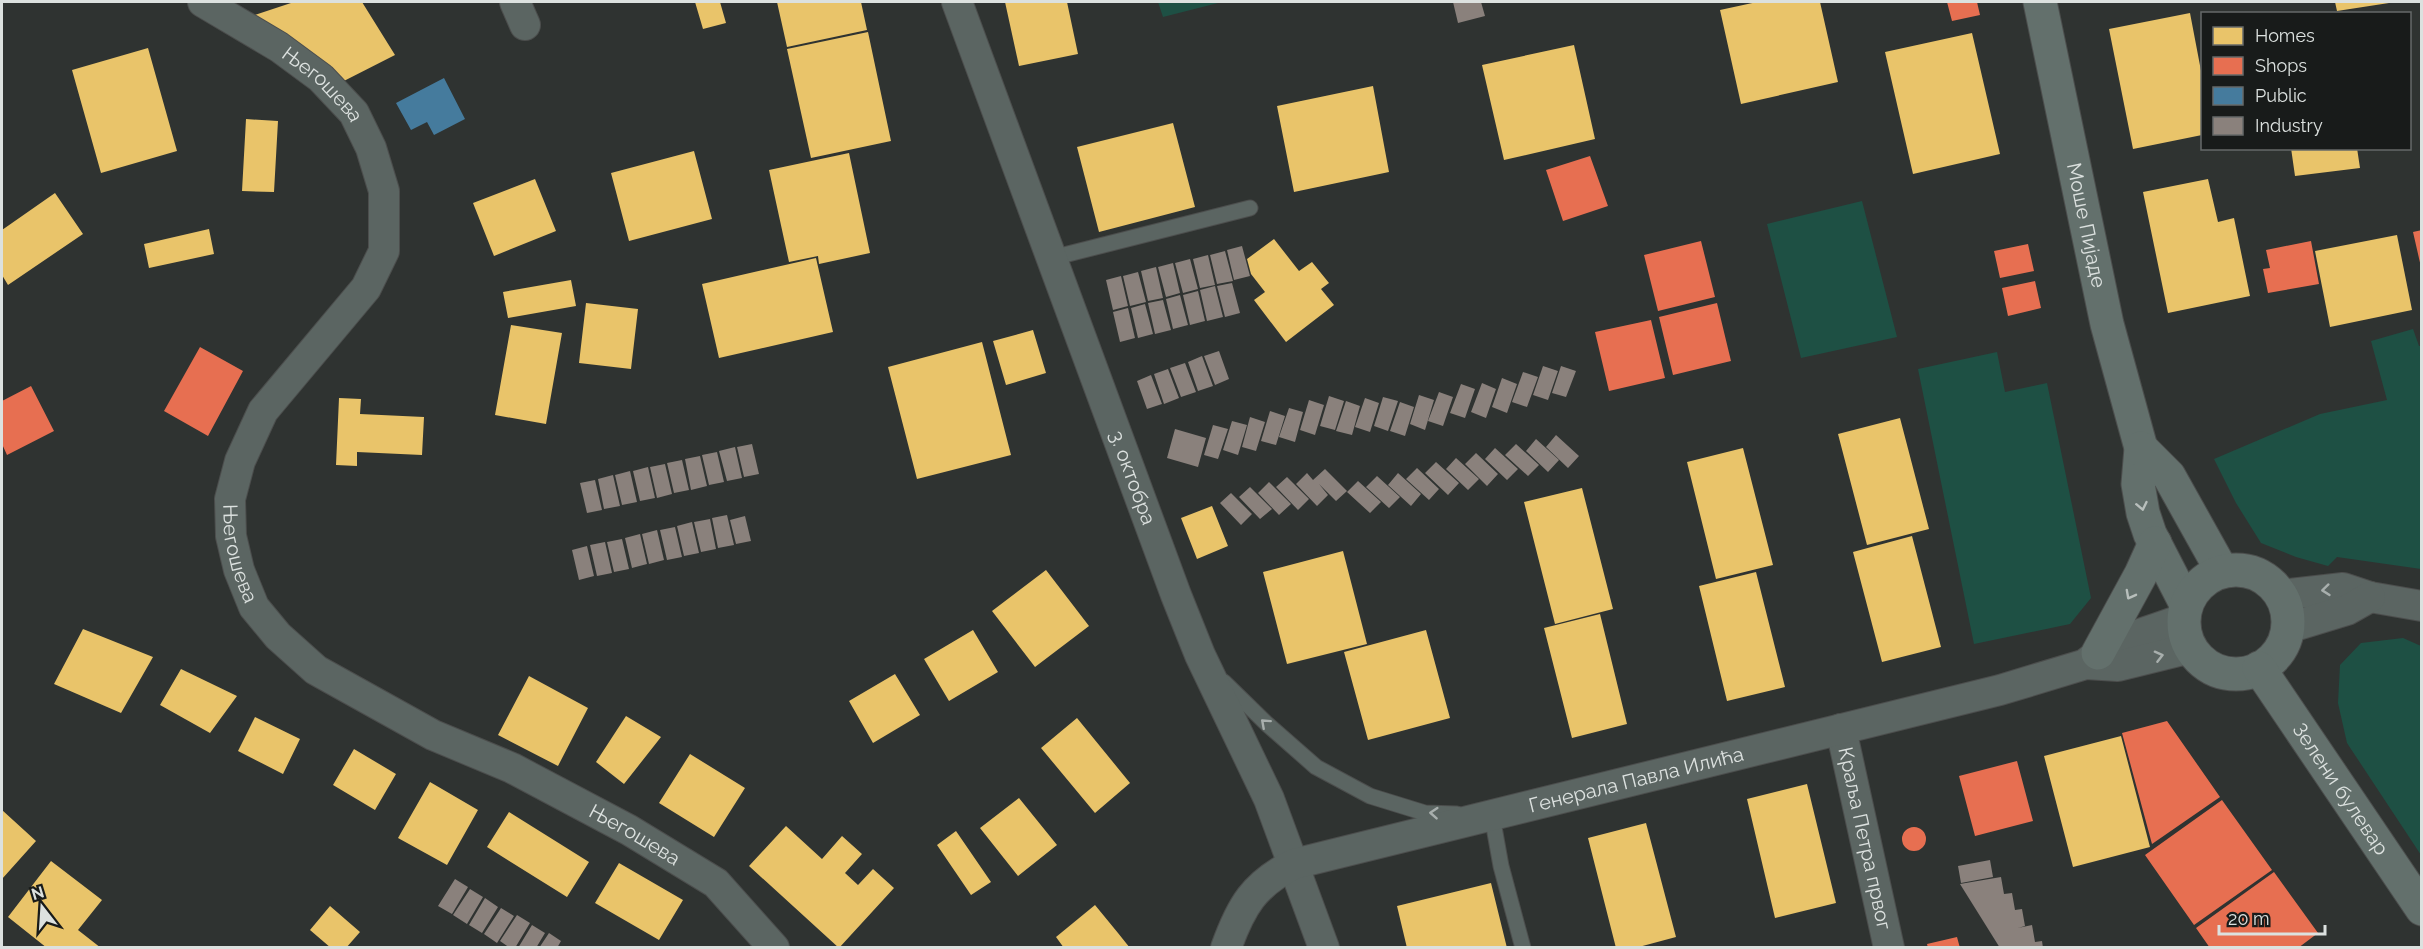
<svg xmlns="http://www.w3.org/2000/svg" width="2423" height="949" viewBox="0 0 2423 949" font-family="Raleway,sans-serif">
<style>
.green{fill:#1e5044}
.homes{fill:#e9c46a}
.shops{fill:#e76f51}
.public{fill:#457b9d}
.industry{fill:#8a817c}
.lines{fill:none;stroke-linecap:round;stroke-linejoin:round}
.lane-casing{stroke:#4c4e4d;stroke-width:17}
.street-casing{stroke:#4c4e4d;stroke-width:32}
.secondary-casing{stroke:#4c4e4d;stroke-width:35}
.lane{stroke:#5b6562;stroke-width:15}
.street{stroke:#5b6562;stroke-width:30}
.secondary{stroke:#63706c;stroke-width:33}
.oneway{stroke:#b8bfbc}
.oneway2{stroke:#a8afad}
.labels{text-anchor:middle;stroke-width:6;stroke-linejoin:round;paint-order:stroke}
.street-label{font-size:20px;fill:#dce1df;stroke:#181b1a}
</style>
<rect width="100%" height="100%" fill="#2f3331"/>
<path class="green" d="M1158 2H1222L1163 17Z
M1862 201 1897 337 1801 358 1767 224Z
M2413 329 2419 346H2422L2421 569 2337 557 2328 566 2296 557 2261 543 2236 503 2214 459 2320 414 2387 400 2371 341Z
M1997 352 2005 392 2047 383 2091 598 2070 624 1974 644 1918 369Z
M2403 638 2421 646V855L2347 743 2338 703 2340 665 2361 643Z"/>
<path class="homes" d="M294 2H362L395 55 336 85 252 16Z
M695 2H720L726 23 703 29Z
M777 2H861L867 30 787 47Z
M1005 2H1067L1078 54 1019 66Z
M1757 2H1820L1838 82 1741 104 1720 10Z
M2335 2H2389V3L2337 11Z
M2190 13 2202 76V135L2133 149 2109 29Z
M868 32 891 141 811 158 787 49Z
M1972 33 2000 154 1913 174 1885 52Z
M1574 45 1595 139 1504 160 1482 65Z
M148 48 177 151 101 173 72 70Z
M1373 86 1389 172 1294 192 1277 106Z
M246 119 278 121 274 192 242 191Z
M1173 123 1195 207 1099 232 1077 147Z
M2291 148H2357L2360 168 2295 176Z
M694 151 712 219 629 241 611 173Z
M849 153 870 253 819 264 818 256 789 262 769 170Z
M535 179 556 231 494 256 473 203Z
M2208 179 2218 222 2234 218 2250 296 2168 313 2143 192Z
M55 193 83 234 8 285 2 275V230Z
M209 229 214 254 149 268 144 244Z
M2397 235 2412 310 2330 327 2315 251Z
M1274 239 1299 271 1312 262 1329 283 1321 289 1334 305 1286 342 1254 300 1265 292 1251 274 1247 259Z
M816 258 833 332 719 358 702 284Z
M571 280 576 306 508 318 503 292Z
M586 303 638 309 631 369 579 363Z
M511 325 562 333 546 424 495 415Z
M1033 330 1046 373 1006 385 993 341Z
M982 342 1011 455 917 479 888 367Z
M339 398 361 399 360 414 424 417 422 455 357 452V466L336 465Z
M1900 418 1929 529 1867 545 1838 434Z
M1743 448 1773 565 1716 579 1687 462Z
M1582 488 1613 609 1555 624 1524 502Z
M1212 506 1228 546 1197 559 1181 518Z
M1912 536 1941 647 1882 662 1853 552Z
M1343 551 1367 644 1287 664 1263 572Z
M1046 570 1089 626 1035 667 992 611Z
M1756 572 1785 687 1727 701 1699 586Z
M1600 614 1627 724 1572 738 1544 628Z
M83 629 153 657 121 713 54 684Z
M973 630 998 672 949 701 924 659Z
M1426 630 1450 718 1368 740 1344 652Z
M181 669 237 696 210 733 160 705Z
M895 674 920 715 873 743 849 701Z
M529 676 588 708 558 766 498 735Z
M626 716 661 737 624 784 596 762Z
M255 717 300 739 283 774 238 751Z
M1077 718 1130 783 1095 813 1041 748Z
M2121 736 2150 847 2073 867 2044 756Z
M354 749 396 774 375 810 333 785Z
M690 754 745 788 714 837 659 803Z
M430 782 478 810 447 865 398 838Z
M1807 784 1836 903 1775 918 1747 799Z
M1019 798 1057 845 1018 876 980 828Z
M2 810 36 841 2 879Z
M509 812 589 862 567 897 487 847Z
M1646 823 1676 937 1635 948H1616L1588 838Z
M786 826 822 859 842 836 862 854 845 873 858 885 873 869 894 888 839 948 749 866Z
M956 831 991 882 971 895 937 845Z
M51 861 102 900 78 930 101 948H47L8 917Z
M619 863 683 900 659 940 595 903Z
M1491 883 1507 948H1407L1397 906Z
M1095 905 1118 933 1130 948H1064L1056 937Z
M330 906 360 932 346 948H331L310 930Z"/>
<path class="shops" d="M1947 2H1977L1980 15 1952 21Z
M1590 156 1608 206 1563 221 1546 170Z
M2422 230V267H2421L2413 232Z
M1701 241 1715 297 1658 311 1644 255Z
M2311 241 2319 284 2268 293 2263 269 2270 268 2266 250Z
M2028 244 2034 271 2000 278 1994 251Z
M2035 281 2041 308 2008 316 2002 288Z
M1717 303 1731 361 1673 375 1659 317Z
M1651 320 1665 378 1609 391 1595 332Z
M200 347 243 371 208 436 164 411Z
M31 386 54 431 7 455 2 444V401Z
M2167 721 2220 797 2152 844 2122 733Z
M2017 761 2033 821 1975 836 1959 776Z
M2222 800 2272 870 2194 925 2145 855Z
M1902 839a12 12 0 1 1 24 0a12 12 0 1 1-24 0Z
M2274 872 2318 933 2298 948H2210L2196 928Z
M1957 937 1960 948H1928L1927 944Z"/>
<path class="public" d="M444 78 465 119 434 135 427 122 411 130 396 103Z"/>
<path class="industry" d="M1453 2H1481L1485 16 1458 23Z
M1242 246 1250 276 1234 280 1227 250Z
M1225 251 1233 281 1217 284 1210 255Z
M1208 255 1215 285 1200 288 1193 259Z
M1190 259 1198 289 1183 293 1175 263Z
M1173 263 1180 293 1166 297 1158 267Z
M1156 267 1163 298 1148 301 1141 271Z
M1138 272 1146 302 1130 306 1123 276Z
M1121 276 1128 306 1113 310 1106 280Z
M1232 283 1240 313 1225 317 1217 286Z
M1215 286 1223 317 1207 321 1200 290Z
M1198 291 1205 321 1190 325 1183 295Z
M1180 295 1188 325 1173 329 1166 299Z
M1163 300 1171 330 1155 334 1148 303Z
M1145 304 1153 334 1138 338 1131 308Z
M1128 308 1135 338 1120 342 1113 312Z
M1219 351 1229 379 1215 385 1204 356Z
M1202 356 1213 386 1198 391 1188 362Z
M1185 363 1196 392 1181 397 1170 368Z
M1543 366 1558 371 1548 400 1533 395Z
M1561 366 1576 371 1566 397 1552 393Z
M1168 369 1179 398 1164 404 1154 374Z
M1523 372 1538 377 1527 407 1512 402Z
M1151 375 1162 404 1147 409 1137 381Z
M1502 378 1517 384 1507 413 1492 407Z
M1482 383 1496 389 1486 418 1471 412Z
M1461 384 1475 389 1465 418 1450 413Z
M1439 392 1453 397 1443 426 1428 421Z
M1419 395 1434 400 1425 430 1410 424Z
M1329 396 1344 401 1335 430 1320 426Z
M1383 397 1398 401 1388 431 1374 426Z
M1365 398 1379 403 1370 432 1355 427Z
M1309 400 1324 405 1315 435 1300 430Z
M1346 401 1360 406 1352 435 1336 431Z
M1400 402 1414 407 1405 436 1390 431Z
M1289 408 1303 412 1295 442 1279 437Z
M1270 411 1285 416 1276 445 1261 441Z
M1250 417 1265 422 1256 451 1242 447Z
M1232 421 1247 425 1238 455 1223 450Z
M1213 425 1228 429 1218 459 1204 455Z
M1175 429 1206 438 1198 467 1167 458Z
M1556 435 1579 456 1568 468 1546 447Z
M1536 439 1559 460 1548 472 1526 451Z
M752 444 759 474 744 477 737 447Z
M1516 444 1539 465 1528 476 1505 455Z
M735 447 742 478 727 481 719 451Z
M1495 448 1518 469 1507 480 1485 459Z
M717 452 724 482 709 485 702 455Z
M1476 453 1498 474 1487 486 1465 464Z
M700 456 707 486 691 490 685 459Z
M1456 458 1479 479 1468 490 1446 469Z
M682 460 689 490 674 493 667 463Z
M1436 462 1459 483 1448 495 1425 473Z
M665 464 672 494 657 498 650 467Z
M648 467 655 498 640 501 633 471Z
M1417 468 1439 489 1429 500 1406 479Z
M1325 469 1347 491 1336 501 1319 484 1328 495 1317 506 1296 484 1307 473 1313 480Z
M630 471 637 502 622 505 615 475Z
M1398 473 1421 494 1411 506 1388 485Z
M613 475 620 506 604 509 598 479Z
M1377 476 1400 497 1389 508 1366 487Z
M1287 477 1309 499 1298 510 1276 487Z
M595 480 602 510 587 513 580 483Z
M1358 481 1381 502 1370 513 1347 492Z
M1269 482 1291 504 1279 515 1258 493Z
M1250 487 1272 509 1260 519 1239 497Z
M1231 493 1252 514 1241 525 1220 503Z
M727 515 734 545 718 548 712 518Z
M745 516 751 541 736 544 730 520Z
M710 519 716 549 701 552 694 522Z
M692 522 699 553 684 556 677 526Z
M675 527 682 557 667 560 660 530Z
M657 530 664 560 649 564 642 534Z
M640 534 647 564 632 568 625 538Z
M622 539 629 569 614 572 607 542Z
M605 542 612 573 597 576 590 545Z
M587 546 594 576 579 580 572 550Z
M1990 860 1993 877 1961 883 1958 866Z
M2001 877 2004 894 2012 893 2015 910 2022 909 2025 926 2018 928 2032 925 2035 942 2042 941 2043 948H2000L1960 884Z
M455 879 468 887 452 914 438 906Z
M470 889 483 897 467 924 453 915Z
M485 898 498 907 482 933 469 925Z
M501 908 514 916 497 943 484 934Z
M517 915 530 923 515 948H510L500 941Z
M532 925 545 933 536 948H518Z
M549 933 561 941 557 948H539Z"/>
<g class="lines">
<g class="lane-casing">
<path id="lane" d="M1052 258 1250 208
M1224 682 1267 724 1316 767 1370 796 1425 813 1457 814
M1487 815 1492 816 1501 866 1523 948"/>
</g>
<g class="street-casing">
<g id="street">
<path id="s1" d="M203 2 279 47 321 78 354 113 371 148 384 191V251L366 288 263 411 240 461 230 499 231 536 239 570 254 607 278 636 316 670 433 735 512 768 629 830 716 883 774 948"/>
<path d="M515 2 525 25"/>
<path id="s2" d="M957 2 1176 595 1200 655 1269 799 1324 948"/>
<path d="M2281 595 2343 588 2370 597 2422 606"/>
<path d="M2288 628 2347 610 2370 597"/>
<path d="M2088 662C2113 639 2152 631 2183 619"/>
<path id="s3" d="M1841 729 1889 948"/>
<path id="s4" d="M1226 948C1241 906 1254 884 1294 864L2000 690 2086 664 2118 666 2191 648"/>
</g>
</g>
<g class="secondary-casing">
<g id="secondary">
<path id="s5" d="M2040 2 2107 324 2141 448 2138 484 2143 513 2150 534 2186 604"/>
<path d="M2141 448 2169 476 2222 571"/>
<circle cx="2236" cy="622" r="52"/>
<path d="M2098 653 2141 574 2155 543"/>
<path id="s6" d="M2259 668 2422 909"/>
</g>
</g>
<use href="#lane" class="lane"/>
<use href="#street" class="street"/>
<use href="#secondary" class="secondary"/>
</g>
<defs><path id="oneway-chevron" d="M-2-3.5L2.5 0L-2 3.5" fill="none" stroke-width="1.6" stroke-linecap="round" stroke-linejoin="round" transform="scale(1.5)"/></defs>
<g class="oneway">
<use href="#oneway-chevron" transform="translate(2142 506) rotate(78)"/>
<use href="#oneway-chevron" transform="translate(2130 595) rotate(118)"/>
</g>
<g class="oneway2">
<use href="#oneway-chevron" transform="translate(2326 590) rotate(174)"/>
<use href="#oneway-chevron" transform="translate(2159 656) rotate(-14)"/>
<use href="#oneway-chevron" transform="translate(1265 723) rotate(-138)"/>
<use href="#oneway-chevron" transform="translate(1434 813) rotate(-176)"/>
</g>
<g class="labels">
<g class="street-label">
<text dy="7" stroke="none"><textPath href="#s1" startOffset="146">Његошева</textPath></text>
<text dy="7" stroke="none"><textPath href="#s5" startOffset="228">Моше Пијаде</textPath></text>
<text dy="7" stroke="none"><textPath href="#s2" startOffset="507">3. октобра</textPath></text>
<text dy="7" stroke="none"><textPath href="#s1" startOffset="684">Његошева</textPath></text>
<text dy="7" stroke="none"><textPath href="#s4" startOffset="464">Генерала Павла Илића</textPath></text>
<text dy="7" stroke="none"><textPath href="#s6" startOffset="146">Зелени булевар</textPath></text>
<text dy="7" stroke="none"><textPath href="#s1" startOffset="1188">Његошева</textPath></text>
<text dy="7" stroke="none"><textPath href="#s3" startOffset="112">Краља Петра првог</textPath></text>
</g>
</g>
<rect width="2423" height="949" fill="none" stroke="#dce1df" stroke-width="6"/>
<rect x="2201" y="12" width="210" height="138" fill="#181b1a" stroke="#666a69" stroke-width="1.5"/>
<rect x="2213" y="27" width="30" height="18" fill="#e9c46a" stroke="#666a69" stroke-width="1.5"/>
<text x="2255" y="42" font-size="18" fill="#dce1df">Homes</text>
<rect x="2213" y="57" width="30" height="18" fill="#e76f51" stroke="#666a69" stroke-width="1.5"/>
<text x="2255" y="72" font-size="18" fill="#dce1df">Shops</text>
<rect x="2213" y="87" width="30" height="18" fill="#457b9d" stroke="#666a69" stroke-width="1.5"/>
<text x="2255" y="102" font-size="18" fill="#dce1df">Public</text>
<rect x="2213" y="117" width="30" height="18" fill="#8a817c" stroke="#666a69" stroke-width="1.5"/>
<text x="2255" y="132" font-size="18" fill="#dce1df">Industry</text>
<g transform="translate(42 907) rotate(343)" stroke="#181b1a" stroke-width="4.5" paint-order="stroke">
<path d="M0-4.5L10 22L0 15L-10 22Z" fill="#dce1df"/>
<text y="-9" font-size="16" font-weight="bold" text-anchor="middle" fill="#dce1df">N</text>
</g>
<path d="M2219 925v9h106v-9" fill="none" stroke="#dce1df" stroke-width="3"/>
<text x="2228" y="925" font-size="18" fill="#dce1df" stroke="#181b1a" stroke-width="4.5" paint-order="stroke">20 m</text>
</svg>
